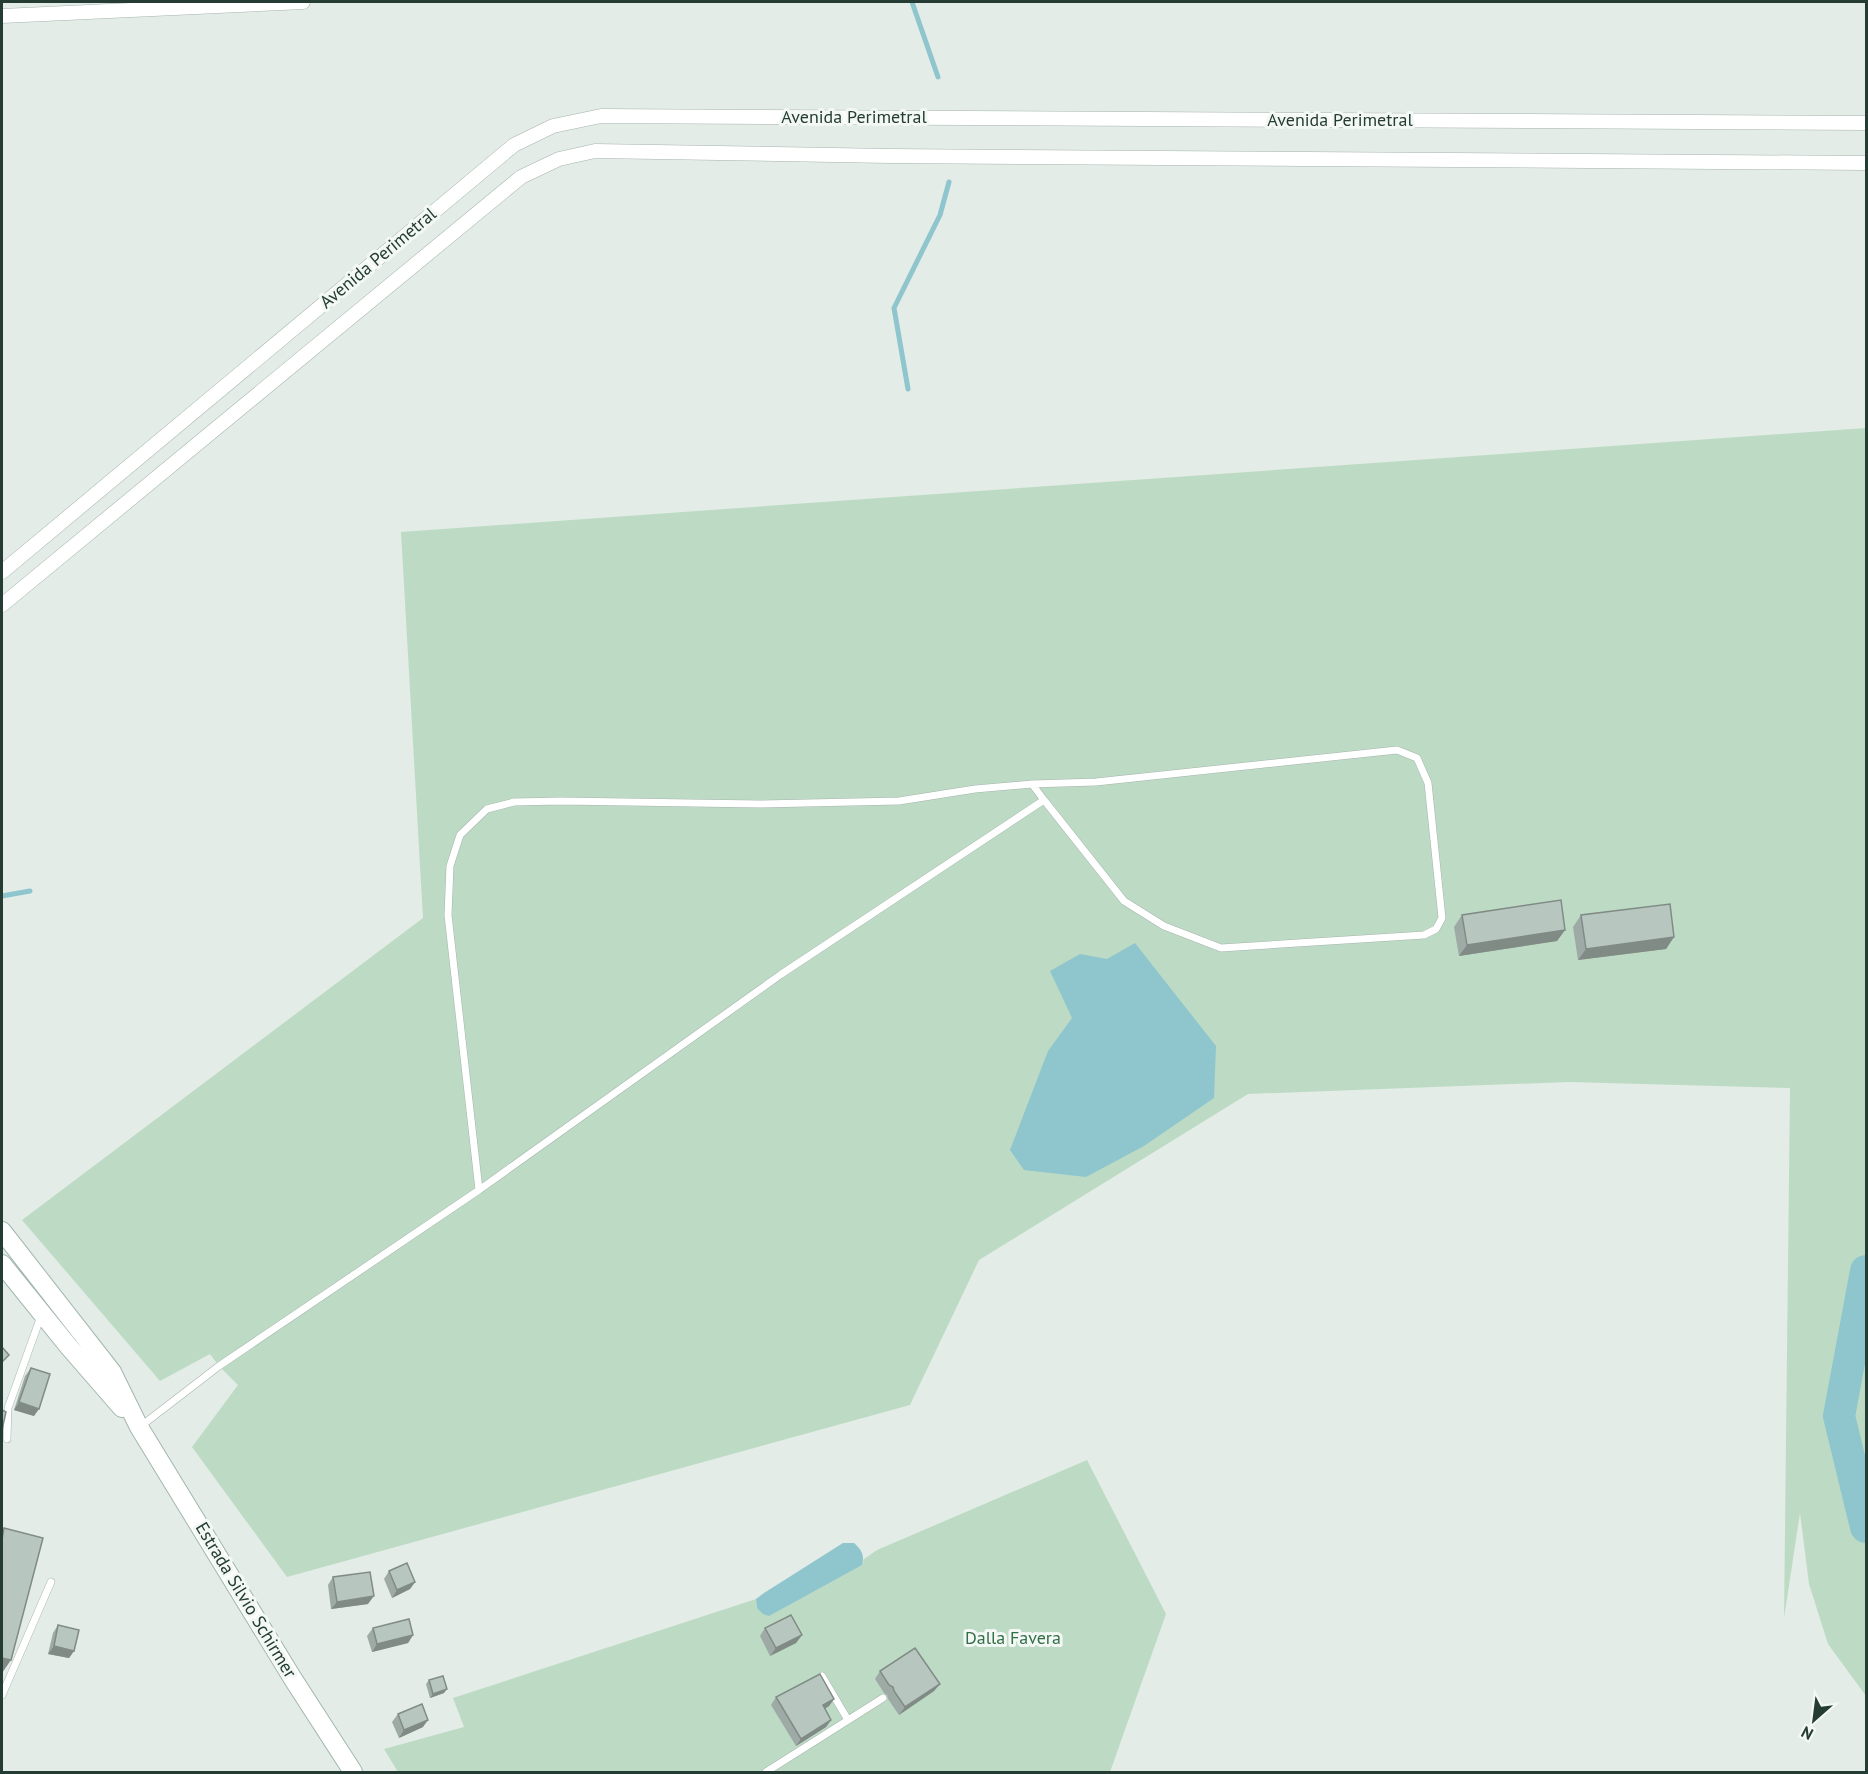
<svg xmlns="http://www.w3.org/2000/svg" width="1868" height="1774" viewBox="0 0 1868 1774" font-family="'PT Sans',sans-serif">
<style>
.green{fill:#bddbc4}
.water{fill:#8fc5cd}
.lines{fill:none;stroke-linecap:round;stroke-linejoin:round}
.stream{stroke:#8fc5cd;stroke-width:5}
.river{stroke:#8fc5cd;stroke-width:32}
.lane-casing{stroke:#a6b4ae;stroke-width:8}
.street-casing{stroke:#a6b4ae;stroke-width:15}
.secondary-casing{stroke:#a2b6af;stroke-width:20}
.lane{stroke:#fff;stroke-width:7}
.street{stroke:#fff;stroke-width:14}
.secondary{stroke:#fff;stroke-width:18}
.wall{fill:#9eaaa5}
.shaded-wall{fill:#818b86}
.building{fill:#b8c6c0;stroke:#818b86;stroke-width:1.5}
.labels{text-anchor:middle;stroke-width:6;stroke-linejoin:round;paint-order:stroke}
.street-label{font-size:18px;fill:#243c34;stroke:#f3f8f5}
.park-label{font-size:18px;fill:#316f47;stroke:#f3f8f5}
</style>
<rect width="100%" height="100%" fill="#e3ece7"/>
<path class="green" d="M1866 428V1696L1828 1644 1809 1584 1800 1513 1784 1618 1790 1088 1569 1082 1248 1094 979 1260 910 1405 287 1577 192 1447 238 1385 219 1366 210 1354 160 1381 22 1220 423 918 401 532Z
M1087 1460 1166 1614 1110 1772H398L384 1749 464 1727 453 1698 756 1599 757 1608 862 1565 864 1559 877 1550Z"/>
<path class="water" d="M1135 943 1216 1046 1214 1098 1144 1146 1086 1177 1024 1170 1010 1150 1048 1051 1072 1018 1050 971 1080 954 1107 959Z
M843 1543H854C861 1549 865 1555 862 1565L769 1616 763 1614 757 1608 756 1599 764 1593Z"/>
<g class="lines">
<path class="stream" d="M912 2 938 77
M908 389 894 308 940 215 949 182
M2 896 30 891"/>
<path class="river" d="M1866 1271 1839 1416 1866 1527"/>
<g class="lane-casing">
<path id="lane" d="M479 1190 448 915 450 866 460 835 487 809 514 802 561 801 759 804 899 801 975 789 1032 784 1096 782 1397 750 1417 758 1428 783 1442 918 1436 929 1424 935 1221 948 1164 926 1124 901 1044 800
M141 1426 219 1366 479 1190 780 975 1044 800 1032 784
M7 1439 8 1408 41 1316
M822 1676 848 1720
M2 1695 51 1582
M766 1772 883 1698"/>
</g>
<g class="street-casing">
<path id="street" d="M2 16 303 2
M2 572 514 145 553 126 601 116 1866 123
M2 605 521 177 559 159 595 151 890 156 1866 163"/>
</g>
<g class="secondary-casing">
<path id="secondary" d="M2 1231 112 1372 139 1427 293 1679 353 1772
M2 1264 69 1347 122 1408"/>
</g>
<use href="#lane" class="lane"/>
<use href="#street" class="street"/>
<use href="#secondary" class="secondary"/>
</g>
<path class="wall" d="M1462 915 1565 930 1557 941 1459 956 1454 927Z
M1581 915 1674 937 1666 949 1578 960 1573 927Z
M31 1368 34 1416 14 1410 25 1376Z
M389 1571 415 1582 410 1589 392 1598 384 1579Z
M333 1577 368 1604 331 1609 328 1585Z
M58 1625 74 1651 69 1658 48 1654 53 1633Z
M373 1628 413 1635 408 1643 372 1652 367 1636Z
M765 1628 802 1635 796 1643 770 1656 760 1636Z
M880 1671 940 1684 934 1691 899 1715 888 1699 887 1695 884 1693 875 1679Z
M429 1680 444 1693 430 1698 426 1684Z
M776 1697 834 1699 829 1706 825 1709 831 1720 826 1727 796 1746 771 1705Z
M398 1714 423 1727 399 1738 392 1722Z"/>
<path class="shaded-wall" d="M1565 930 1557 941 1459 956 1467 945Z
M1674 937 1666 949 1578 960 1586 949Z
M19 1402 39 1409 34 1416 14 1410Z
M415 1582 410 1589 392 1598 397 1590Z
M374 1596 368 1604 331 1609 337 1602Z
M413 1635 408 1643 372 1652 377 1644Z
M802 1635 796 1643 770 1656 776 1648Z
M54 1646 74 1651 69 1658 48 1654Z
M2 1658 11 1660 2 1673Z
M940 1684 934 1691 899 1715 905 1707Z
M447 1689 444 1693 430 1698 433 1694Z
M834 1699 829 1706 817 1713 823 1705Z
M428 1720 423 1727 399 1738 404 1730Z
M831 1720 826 1727 796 1746 801 1739Z"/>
<path class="building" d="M1561 900 1565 930 1467 945 1462 915Z
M1670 904 1674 937 1586 949 1581 915Z
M2 1347 9 1355 2 1362Z
M31 1368 50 1374 39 1409 19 1402Z
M2 1410 6 1412 2 1430Z
M4 1528 43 1538 11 1660 2 1658V1539Z
M407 1563 415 1582 397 1590 389 1571Z
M370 1572 374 1596 337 1602 333 1577Z
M791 1615 802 1635 776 1648 765 1628Z
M409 1619 413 1635 377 1644 373 1628Z
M58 1625 79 1630 74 1651 54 1646Z
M915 1648 940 1684 905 1707 894 1691 893 1687 889 1685 880 1671Z
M820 1674 834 1699 823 1705 831 1720 801 1739 776 1697Z
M443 1676 447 1689 433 1694 429 1680Z
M422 1704 428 1720 404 1730 398 1714Z"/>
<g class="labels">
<g class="street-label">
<text x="854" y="123">Avenida Perimetral</text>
<text x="1340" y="126">Avenida Perimetral</text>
<text transform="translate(378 258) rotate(-40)" y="6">Avenida Perimetral</text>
<text transform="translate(246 1600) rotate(59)" y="6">Estrada Silvio Schirmer</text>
</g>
<g class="park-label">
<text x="1013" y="1644">Dalla Favera</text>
</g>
</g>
<rect width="1868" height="1774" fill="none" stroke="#243c34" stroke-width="6"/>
<g transform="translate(1814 1720) rotate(208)" stroke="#f3f8f5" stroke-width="4.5" paint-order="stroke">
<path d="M0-4.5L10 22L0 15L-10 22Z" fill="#243c34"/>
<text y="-9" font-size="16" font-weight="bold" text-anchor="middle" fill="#243c34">N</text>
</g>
</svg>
